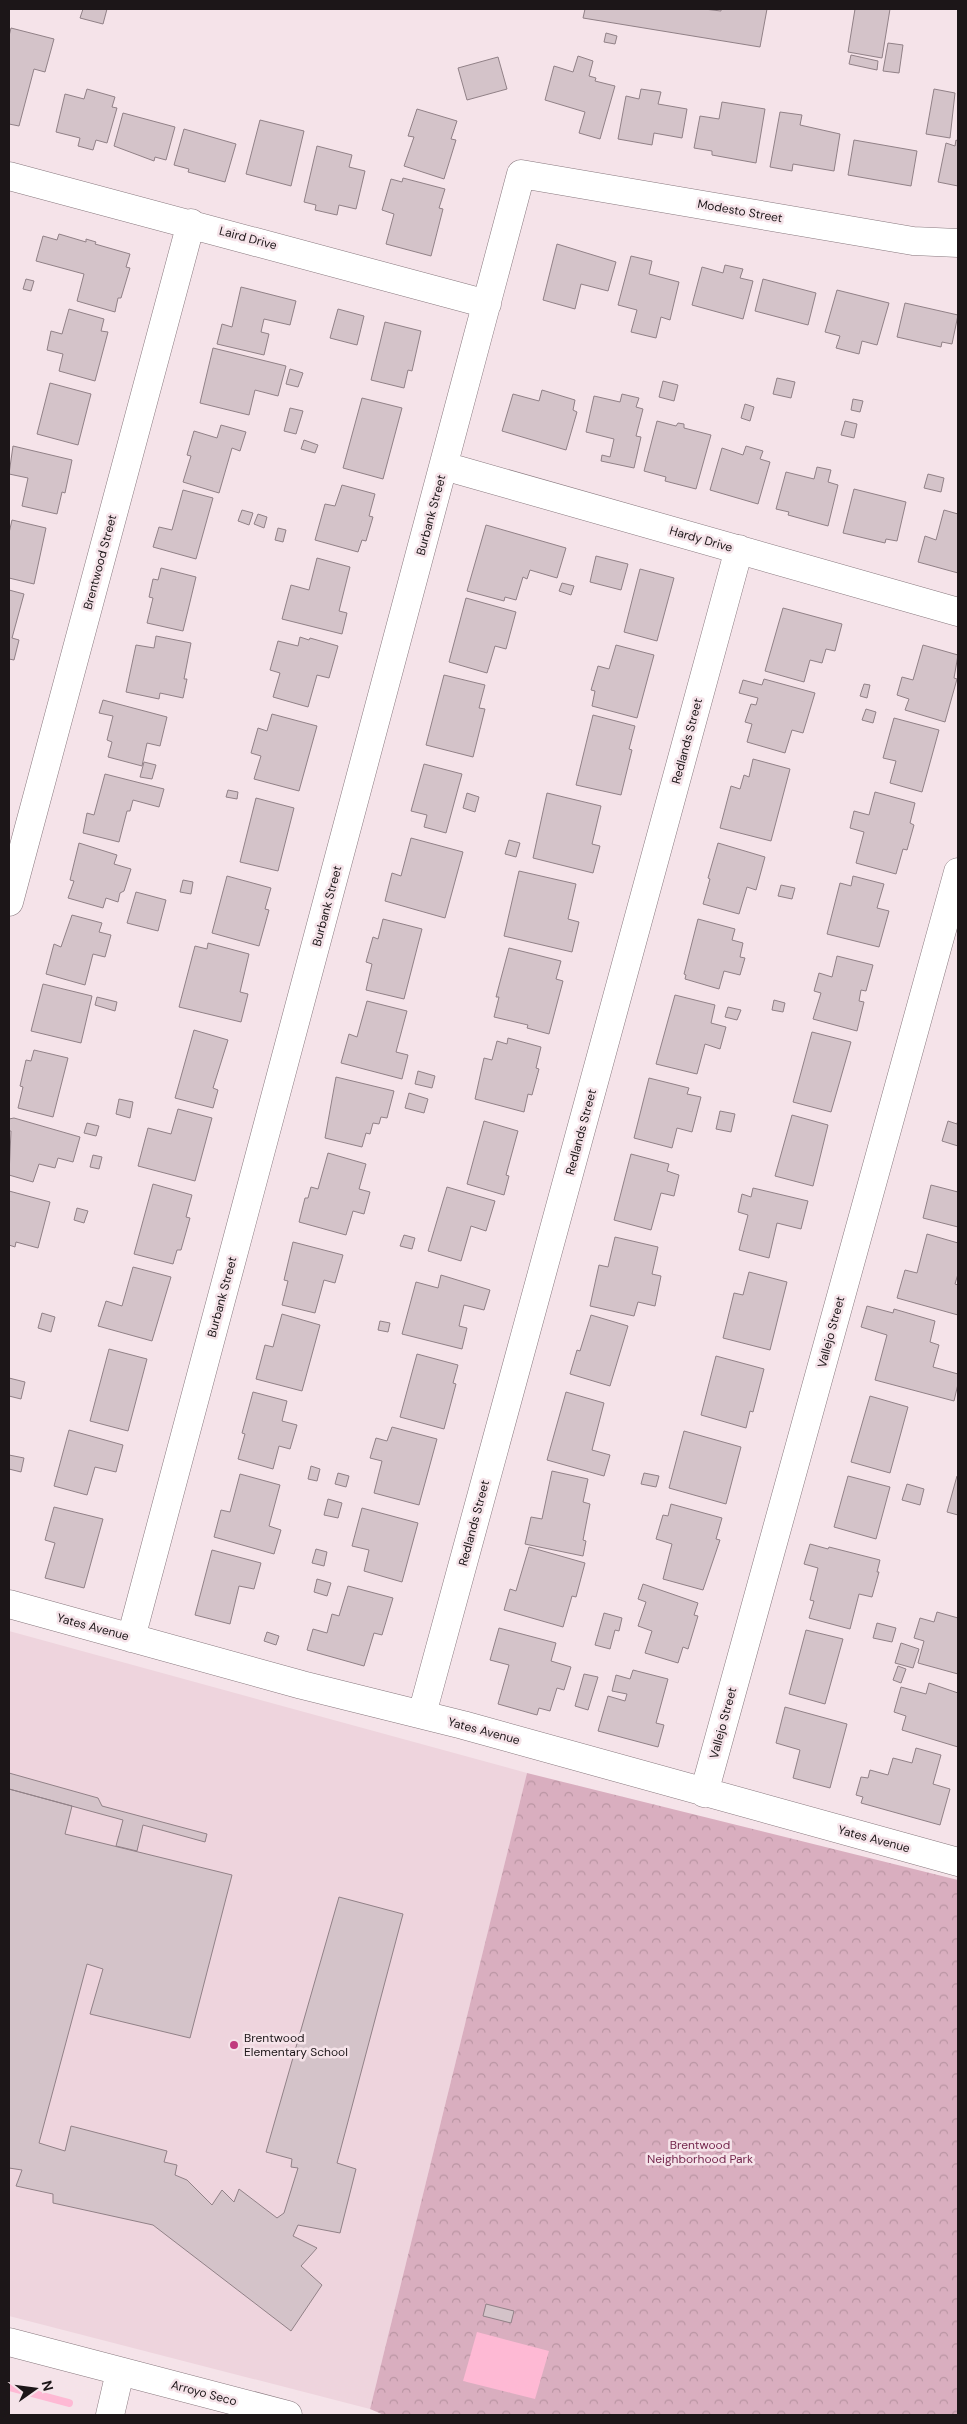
<svg xmlns="http://www.w3.org/2000/svg" width="967" height="2424" viewBox="0 0 967 2424" font-family="'DM Sans',sans-serif">
<style>
.built{fill:#eed4dd}
.park{fill:url(#park-crowns)}
.water{fill:#feb9d4}
.lines{fill:none;stroke-linecap:round;stroke-linejoin:round}
.stream{stroke:#feb9d4;stroke-width:8}
.building{fill:#d4c3c9;stroke:#918187}
.minor-casing{stroke:#88787e;stroke-width:29}
.minor{stroke:#fff;stroke-width:28}
.poi-dot{fill:#c03b7e;stroke:#f5e3e9;stroke-width:2}
.labels{text-anchor:middle;stroke-width:5;stroke-linejoin:round;paint-order:stroke}
.street-label{font-size:12px;fill:#1c1618;stroke:#f5e3e9}
.poi-label{font-size:12px;fill:#1c1618;stroke:#f5e3e9;text-anchor:start}
.park-label{font-size:12px;fill:#74274d;stroke:#f5e3e9}
</style>
<defs>
<pattern id="park-crowns" width="20" height="18" patternUnits="userSpaceOnUse" patternTransform="scale(1.25)"><rect width="20" height="18" fill="#d9aebf"/><path d="M2 6a3 3 0 1 1 6 0M12 15a3 3 0 1 1 6 0" fill="none" stroke="#ba95a3"/></pattern>
</defs>
<rect width="100%" height="100%" fill="#f5e3e9"/>
<path class="built" d="M9 1631 527 1773 370 2409 9 2316Z"/>
<path class="park" d="M527 1773 958 1880V2415H384L370 2409Z"/>
<path class="water" d="M477 2332 549 2351 535 2399 463 2381Z"/>
<g class="lines">
<path class="stream" d="M9 2387 69 2403"/>
</g>
<path class="building" d="M83 9H107L103 24 80 18Z
M585 9H704L721 11V9H767L760 47 583 18Z
M855 9H890L882 58 848 52Z
M11 28 54 39 45 72 34 69 19 126 9 124V36Z
M606 33 617 36 615 44 604 42Z
M888 43 903 45 899 73 883 71Z
M851 55 878 61 877 70 849 64Z
M578 56 593 61 589 76 596 78 595 81 615 86 600 139 579 133 585 112 545 100 554 66 573 72Z
M498 57 507 89 467 100 458 68Z
M87 89 115 97 112 107 117 108 107 143 96 140 93 150 78 146 80 138 56 132 65 94 84 99Z
M641 89 661 92 658 104 687 109 682 138 654 133 652 145 618 139 626 96 639 99Z
M934 89 955 93 950 138 926 134Z
M722 102 765 109 756 163 712 155V151L694 148 700 116 719 119Z
M417 109 457 121 451 139 456 140 444 179 404 166 414 137 408 136Z
M780 112 802 115 800 125 840 134 834 171 793 164 792 171 770 167Z
M123 113 175 127 166 160 155 157 154 161 114 146Z
M260 120 304 131 291 186 246 174Z
M184 129 236 144 225 182 188 172 189 169 174 165Z
M854 140 917 151 911 186 848 175Z
M956 140 958 141V186L938 182 946 143 955 146Z
M317 146 352 155 349 167 365 171 356 209 339 205 337 215 315 210 316 205 304 202Z
M403 178 445 189 439 208 443 209 431 256 386 244 394 214 382 210 391 179 402 182Z
M59 234 86 242V239L96 242 95 244 130 254 126 267 130 268 121 298H118L115 312 77 301 84 274 36 261 43 236 57 240Z
M557 244 616 262 608 291 581 284 575 309 543 300Z
M631 256 652 261 649 274 679 282 670 320 661 317 656 338 631 332 637 310 618 305Z
M725 265 743 269 740 278 753 281 743 319 692 305 702 267 723 273Z
M26 279 34 281 31 291 23 289Z
M763 279 816 293 808 325 755 311Z
M241 287 296 301 290 325 264 319 261 332 269 334 264 355 217 344 222 324 232 327Z
M837 290 889 303 877 345 862 341 859 354 836 348 840 336 825 332Z
M905 303 958 315 952 344 942 342 941 347 897 337Z
M69 309 104 319 101 331 108 332 95 381 59 371 63 354 47 350 51 331 62 334Z
M338 309 364 316 357 345 330 338Z
M385 322 421 331 412 371 408 370 404 388 371 380Z
M213 348 286 366 278 396 255 390 249 415 200 403Z
M290 369 303 373 298 387 286 384Z
M777 378 795 382 791 398 773 394Z
M663 381 678 385 674 401 659 397Z
M50 383 91 394 78 445 37 434Z
M542 390 575 400 573 410 577 412 566 450 502 431 513 394 539 401Z
M622 394 639 398 636 407 643 409 636 436 641 437 634 468 601 461 602 455 610 457 614 439 586 432 594 396 620 402Z
M362 398 402 408 383 479 343 468Z
M853 399 863 401 860 412 851 410Z
M745 404 754 407 750 421 741 418Z
M290 408 303 411 296 434 284 431Z
M657 421 676 426 678 423 684 424V428L711 435 696 489 665 481 666 477 644 471Z
M845 421 857 424 854 438 841 435Z
M221 425 246 432 240 451 232 448 219 493 183 482 191 456 187 455 194 431 217 438Z
M304 440 318 445 315 453 301 449Z
M13 446 72 460 65 493 62 492 57 514 22 506 28 478 9 474Z
M746 446 763 451 760 459 770 462 758 504 710 490 722 448 743 455Z
M817 467 831 470 828 482 838 485 828 526 788 515 789 512 776 509 786 472 814 479Z
M928 474 944 478 941 492 924 488Z
M342 485 375 494 369 516 373 517 366 541 362 540 358 552 315 540 325 504 335 506Z
M854 489 906 502 897 541 886 539 885 543 843 533Z
M183 490 213 498 196 559 153 547 159 527 172 530Z
M242 510 253 513 249 525 238 521Z
M944 510 958 514V573L918 562 925 536 936 540Z
M258 514 267 517 264 528 254 524Z
M12 520 46 528 34 584 9 578V533Z
M486 525 566 548 557 578 530 570 527 579 523 577 516 600 505 597 504 601 467 591Z
M278 528 286 530 283 542 275 540Z
M596 556 628 564 621 590 590 582Z
M317 558 350 567 339 611 347 613 342 634 282 619 291 585 309 590Z
M161 568 196 577 183 631 147 623 153 598 149 597 153 579 158 580Z
M640 569 674 578 657 641 624 632Z
M562 583 574 586 571 595 559 591Z
M9 590 24 594 12 638 19 640 14 660 9 659Z
M466 598 516 612 506 649 495 646 487 673 449 662Z
M783 608 842 624 835 651 826 649 822 663 810 660 804 682 765 671Z
M156 636 191 643 184 679H187L183 698 160 693 159 699 126 692 136 645 154 648Z
M300 637 309 640 310 638 338 646 329 678 317 675 308 707 273 697 280 673 270 670 278 641 298 646Z
M616 645 654 655 637 718 592 706 595 691 591 690 598 666 609 669Z
M923 645 958 655 954 678 957 679 945 722 905 710 909 699 897 695 902 677 913 680Z
M444 675 485 685 479 708 485 709 473 757 426 745Z
M764 679 815 693 803 733 792 730 785 753 747 742 752 724 745 722 751 704 756 705 758 698 739 693 743 680 762 685Z
M864 684 870 685 867 698 860 696Z
M103 700 167 717 160 746 147 743 142 766 108 757 112 742 107 740 113 716 99 713Z
M866 709 876 712 873 723 862 720Z
M272 714 317 726 299 791 254 779 261 756 251 753 258 728 267 731Z
M593 715 635 726 629 749 632 750 621 795 576 785Z
M894 718 939 730 922 792 890 783 896 761 883 758Z
M753 759 790 769 771 841 720 828 731 786 740 789 744 775 749 777Z
M144 762 156 765 152 779 140 777Z
M424 764 462 774 446 833 424 827 427 815 411 811Z
M105 774 164 789 159 807 133 800 130 811H127L119 842 83 833 87 813 94 815Z
M228 790 238 792 237 799 226 797Z
M875 792 915 803 910 823 914 825 907 850 903 849 896 874 856 863 864 832 850 828 854 811 869 815Z
M467 793 479 797 475 812 463 808Z
M547 793 601 806 592 844 600 846 593 873 533 858Z
M256 798 294 808 278 871 240 862Z
M411 838 463 852 445 918 385 901 392 873 401 876Z
M509 840 520 843 516 857 505 854Z
M79 843 117 855 114 864 131 869 124 891 120 893 118 902 106 898 103 908 68 898 74 881 70 880Z
M718 843 765 857 756 890 747 887 739 914 703 904 710 879 708 878Z
M519 871 576 884 568 919 579 922 572 952 504 936Z
M227 876 271 888 265 909 269 910 259 946 212 933Z
M853 876 884 884 877 908 889 911 879 947 827 934 840 883 851 886Z
M183 880 193 882 191 894 180 892Z
M781 885 795 888 792 899 778 896Z
M136 892 166 900 158 931 127 923Z
M72 915 102 923 99 932 111 935 105 957 93 954 85 985 46 974 54 944 61 947Z
M383 919 422 929 404 999 366 990 372 964 366 962 373 937 378 939Z
M698 919 735 929 732 940 743 943 740 957 745 958 740 975 724 971 719 989 685 979 686 975 684 974Z
M208 943 249 954 240 992 248 994 241 1022 179 1007 195 946 207 949Z
M509 948 561 961 556 979 563 981 549 1034 527 1028 528 1025 494 1017 499 997H496Z
M837 956 873 965 866 991 861 990 859 1001 864 1002 857 1031 813 1019 821 993 814 991 819 973 832 977Z
M43 984 92 996 81 1043 31 1031Z
M675 995 715 1005 711 1023 726 1027 720 1049 705 1044 697 1074 656 1064Z
M97 997 117 1002 115 1011 95 1005Z
M774 1000 785 1003 783 1012 772 1010Z
M367 1001 407 1011 396 1052 408 1055 402 1079 341 1063 349 1034 357 1037Z
M728 1007 741 1010 737 1020 725 1017Z
M194 1030 228 1040 213 1088 218 1090 213 1108 175 1098Z
M812 1032 851 1042 831 1112 793 1102Z
M508 1038 541 1047 536 1068 539 1069 532 1095 528 1094 524 1112 475 1099 484 1058 492 1060 497 1041 507 1044Z
M34 1050 68 1058 53 1117 18 1108 23 1087 20 1086 26 1060 31 1061Z
M418 1071 435 1076 432 1088 415 1084Z
M336 1077 394 1091 387 1118 381 1117 379 1124 373 1123 370 1134 366 1133 362 1147 325 1138Z
M649 1078 689 1088 687 1094 701 1097 692 1132 677 1128 672 1148 634 1138Z
M409 1093 428 1099 424 1113 405 1108Z
M119 1099 133 1102 130 1118 116 1114Z
M178 1109 212 1118 195 1181 138 1166 148 1128 171 1134Z
M720 1111 735 1114 731 1132 716 1129Z
M792 1115 828 1125 813 1186 775 1176Z
M14 1118 80 1137 73 1162 58 1158 55 1168 39 1164 33 1182 9 1175 11 1131H9V1119Z
M958 1119V1146L942 1141 948 1121 957 1124Z
M484 1121 518 1131 506 1175 509 1176 504 1195 467 1184Z
M87 1123 99 1126 96 1136 84 1133Z
M328 1153 366 1164 359 1189 370 1192 364 1214 353 1211 346 1235 299 1222 305 1198H308L311 1187 318 1189Z
M631 1154 669 1164 667 1171 679 1175 674 1196 661 1193 651 1230 614 1220Z
M93 1155 102 1157 99 1169 90 1167Z
M153 1184 192 1195 186 1217 190 1218 181 1250H177L173 1264 134 1254Z
M931 1185 958 1192V1227L923 1218Z
M447 1187 495 1201 486 1231 471 1226 461 1261 428 1251Z
M753 1188 808 1201 801 1229 777 1223 769 1258 739 1250 748 1215 738 1212 742 1194 751 1197Z
M9 1191 50 1202 38 1248 16 1242 15 1247 9 1245Z
M77 1208 88 1211 84 1223 74 1220Z
M927 1234 958 1243V1274L955 1284 958 1285V1315L897 1298 905 1270 917 1273Z
M404 1235 415 1238 412 1249 400 1246Z
M615 1237 658 1247 652 1274 661 1276 655 1306 638 1302 634 1316 590 1306 599 1265 608 1267Z
M293 1242 343 1255 335 1283 324 1280 315 1313 282 1305 288 1281 284 1280Z
M133 1267 171 1277 152 1341 98 1326 106 1301 122 1306Z
M749 1272 787 1282 770 1350 723 1338 734 1293 743 1295Z
M441 1275 490 1290 484 1310 464 1305 459 1326 467 1328 462 1349 402 1334 416 1282 438 1288Z
M867 1306 893 1313 894 1309 935 1321 930 1342 939 1345 933 1367 958 1374V1384L954 1401 875 1380 887 1335 861 1327Z
M42 1313 55 1317 51 1332 38 1328Z
M282 1314 320 1325 302 1391 256 1379 265 1345 273 1347Z
M591 1315 628 1326 610 1386 570 1374 577 1350 580 1351Z
M380 1321 390 1323 388 1332 378 1330Z
M109 1349 147 1359 128 1431 90 1421Z
M417 1354 458 1365 453 1383 456 1384 444 1429 400 1417Z
M716 1356 764 1369 753 1412 750 1411 746 1428 701 1415Z
M9 1378 25 1382 21 1399 9 1396Z
M253 1392 287 1401 282 1421 297 1425 290 1449 279 1446 273 1469 238 1459 245 1434 242 1433Z
M566 1392 604 1403 592 1450 610 1455 604 1476 547 1460Z
M870 1396 908 1407 890 1473 851 1462Z
M392 1427 437 1439 419 1505 374 1493 382 1461 370 1458 376 1438 387 1441Z
M69 1430 123 1445 116 1472 95 1467 87 1495 54 1486Z
M684 1431 741 1447 726 1504 669 1488Z
M9 1455 24 1458 21 1472 9 1469Z
M311 1466 320 1469 317 1481 308 1479Z
M552 1471 588 1479 583 1502 590 1504 583 1540 586 1541 583 1556 525 1544 531 1517 542 1519Z
M338 1473 349 1476 346 1487 335 1484Z
M644 1473 659 1476 656 1487 641 1484Z
M240 1474 280 1485 269 1526 281 1530 274 1554 214 1537 221 1510 230 1512Z
M848 1476 890 1487 876 1539 834 1527Z
M957 1476 958 1477V1515L947 1512Z
M907 1484 924 1489 920 1505 902 1500Z
M328 1499 342 1503 338 1518 324 1515Z
M671 1504 722 1518 716 1539 720 1540 703 1590 663 1579 672 1544 656 1539 663 1515 668 1516Z
M54 1507 103 1519 84 1588 45 1578 55 1543 45 1540Z
M362 1508 418 1523 402 1582 364 1571 369 1550 352 1546Z
M810 1544 828 1549 829 1547 880 1560 877 1572H879L872 1597 859 1594 850 1629 809 1618 814 1601 810 1600 818 1568 804 1564Z
M529 1547 585 1563 576 1597 572 1596 563 1627 504 1610 510 1589 516 1591Z
M316 1549 327 1552 324 1566 312 1563Z
M212 1550 261 1563 254 1589 239 1586 230 1624 195 1615Z
M317 1579 331 1583 327 1596 314 1592Z
M643 1584 698 1603 694 1615 698 1616 688 1649 683 1647 678 1663 645 1653 652 1631 638 1626 646 1602 638 1599Z
M348 1586 393 1598 382 1635 374 1633 364 1666 307 1650 313 1629 327 1633 332 1614 339 1616Z
M937 1612 958 1618V1674L918 1663 924 1641 914 1638 920 1618 934 1622Z
M604 1613 622 1618 619 1631 615 1630 610 1649 595 1645Z
M877 1623 896 1628 892 1642 873 1638Z
M499 1628 556 1643 551 1661 571 1667 564 1690 557 1688 550 1711 539 1708 537 1715 498 1704 509 1665 490 1660Z
M806 1630 843 1639 825 1704 789 1694Z
M267 1632 279 1636 276 1645 264 1641Z
M901 1643 919 1649 913 1668 895 1663Z
M898 1666 906 1669 901 1683 893 1680Z
M633 1670 668 1679 656 1723 664 1725 658 1747 598 1731 608 1696 625 1701 627 1694 612 1691 616 1675 630 1679Z
M584 1674 598 1677 588 1710 575 1706Z
M929 1683 958 1693V1747L902 1730 906 1716 894 1712 901 1687 926 1694Z
M785 1707 847 1724 830 1788 793 1778 800 1750 776 1743Z
M916 1748 941 1755 933 1784 950 1789 940 1825 861 1803 863 1797 856 1795 861 1777 868 1778 870 1770 888 1775 893 1758 912 1763Z
M9 1773 98 1798 102 1806 207 1834 205 1842 143 1825 137 1851 116 1846 123 1820 9 1789Z
M9 1789 72 1806 65 1834 232 1875 190 2038 90 2014 103 1969 87 1964 39 2143 65 2151 71 2126 167 2151 164 2162 177 2165 175 2175 187 2180 212 2205 222 2190 234 2202 239 2189 277 2218 284 2213 298 2168 291 2167 292 2159 266 2152 339 1897 403 1914 337 2163 356 2169 340 2233 298 2225 293 2236 317 2248 301 2266 322 2285 291 2331 153 2225 53 2203V2194L16 2186 22 2170 9 2168Z
M486 2304 514 2311 511 2323 483 2316Z"/>
<g class="lines">
<g class="minor-casing">
<path id="minor" d="M9 176 487 304
M444 466 958 612
M9 902 191 223
M9 1604 302 1685 463 1725 958 1862
M131 1638 521 174 913 241 958 243
M422 1714 739 549
M704 1793 958 872
M9 2342 288 2415
M110 2415 120 2372"/>
</g>
<use href="#minor" class="minor"/>
</g>
<circle class="poi-dot" cx="234" cy="2045" r="5"/>
<g class="labels">
<g class="street-label">
<text transform="translate(740 211) rotate(10)" y="4">Modesto Street</text>
<text transform="translate(248 238) rotate(15)" y="4">Laird Drive</text>
<text transform="translate(431 515) rotate(-75)" y="4">Burbank Street</text>
<text transform="translate(701 539) rotate(16)" y="4">Hardy Drive</text>
<text transform="translate(100 562) rotate(-75)" y="4">Brentwood Street</text>
<text transform="translate(687 741) rotate(-75)" y="4">Redlands Street</text>
<text transform="translate(327 906) rotate(-75)" y="4">Burbank Street</text>
<text transform="translate(581 1132) rotate(-75)" y="4">Redlands Street</text>
<text transform="translate(222 1297) rotate(-75)" y="4">Burbank Street</text>
<text transform="translate(831 1332) rotate(-75)" y="4">Vallejo Street</text>
<text transform="translate(474 1523) rotate(-75)" y="4">Redlands Street</text>
<text transform="translate(93 1627) rotate(15)" y="4">Yates Avenue</text>
<text transform="translate(723 1723) rotate(-75)" y="4">Vallejo Street</text>
<text transform="translate(484 1731) rotate(15)" y="4">Yates Avenue</text>
<text transform="translate(874 1839) rotate(15)" y="4">Yates Avenue</text>
<text transform="translate(204 2393) rotate(15)" y="4">Arroyo Seco</text>
</g>
<g class="poi-label">
<text x="244" y="2042">Brentwood<tspan x="244" dy="14">Elementary School</tspan></text>
</g>
<g class="park-label">
<text x="700" y="2149">Brentwood<tspan x="700" dy="14">Neighborhood Park</tspan></text>
</g>
</g>
<rect width="967" height="2424" fill="none" stroke="#1c1618" stroke-width="20"/>
<g transform="translate(35 2389) rotate(76)" stroke="#f5e3e9" stroke-width="4" paint-order="stroke">
<path d="M0-4L9 19L0 12L-9 19Z" fill="#1c1618"/>
<text y="-8" font-size="14" font-weight="bold" text-anchor="middle" fill="#1c1618">N</text>
</g>
</svg>
